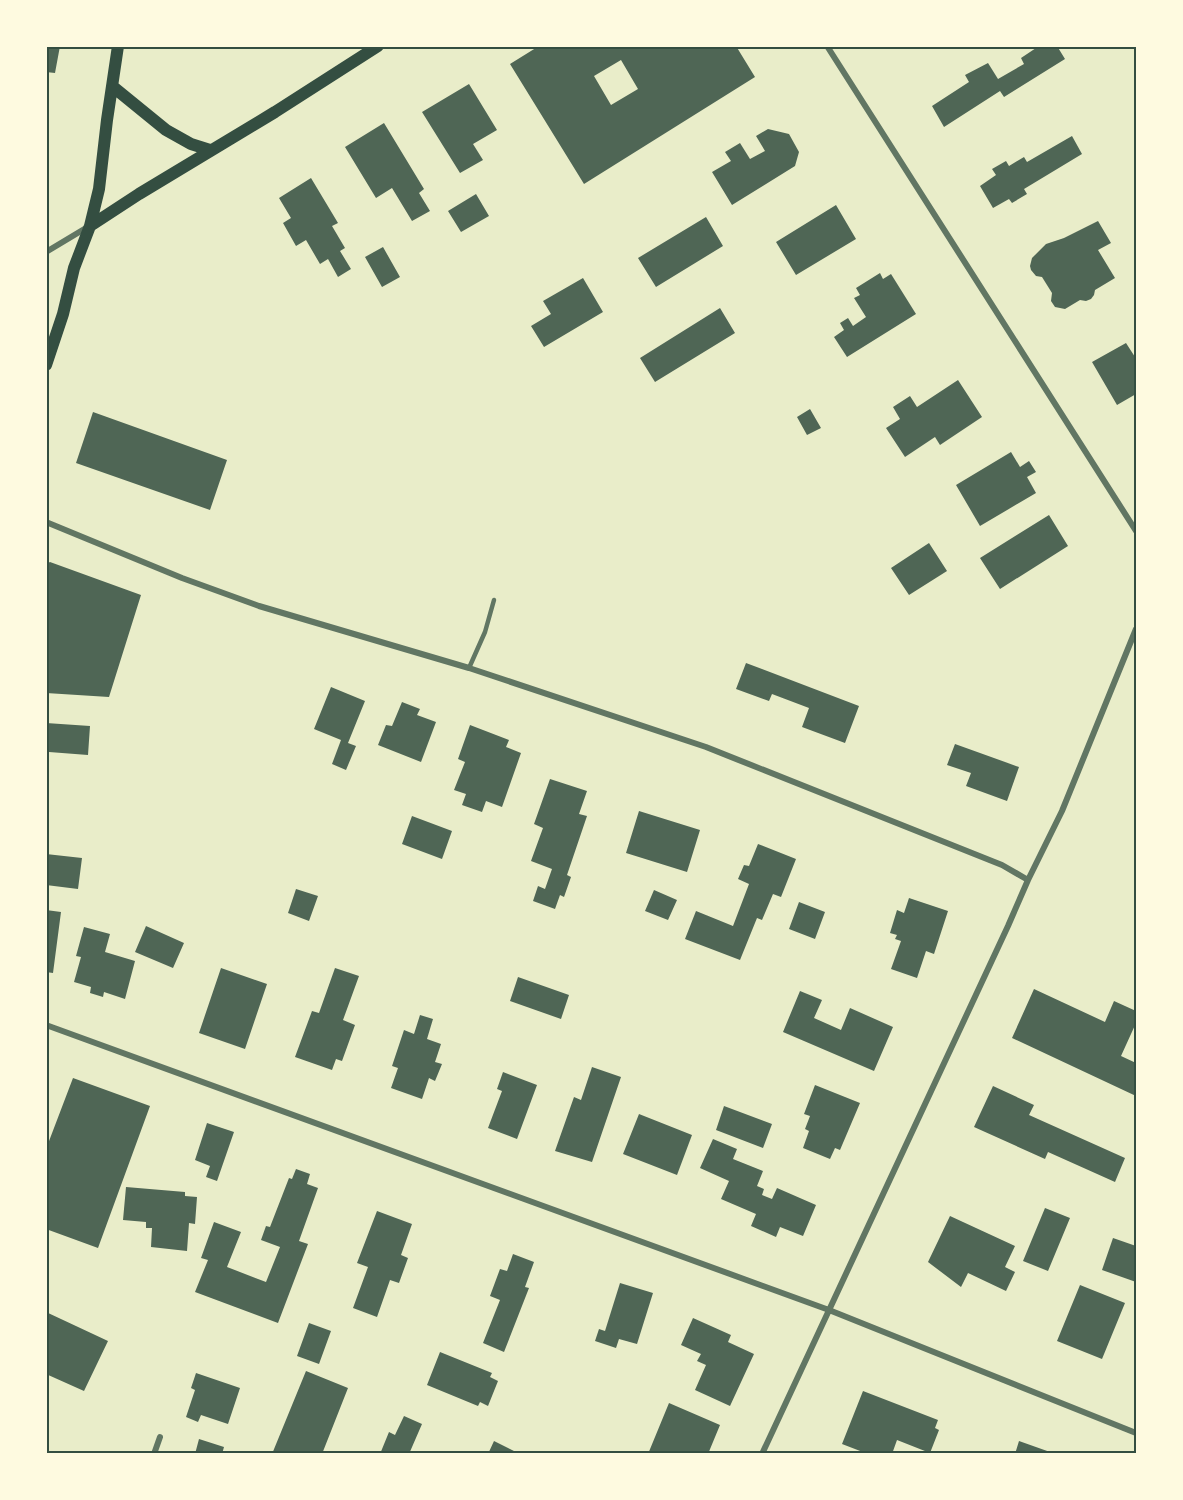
<svg xmlns="http://www.w3.org/2000/svg" width="1183" height="1500" viewBox="0 0 1183 1500" font-family="'Alegreya Sans',sans-serif">
<style>
.building{fill:#4f6655;fill-rule:evenodd}
.lines{fill:none;stroke-linecap:round;stroke-linejoin:round}
.service{stroke:#617663;stroke-width:4.5}
.minor{stroke:#617663;stroke-width:6}
.secondary{stroke:#344e41;stroke-width:12}
.neatline{fill:none;stroke:#344e41;stroke-width:2}
</style>
<rect width="100%" height="100%" fill="#e9edc9"/>
<path class="building" d="M46 46H60L55 73 46 72Z
M539 46H736L755 77 584 184 510 64ZM621 60 638 89 611 105 594 76Z
M1039 46H1057L1065 59 1004 97 1000 91 944 127 932 106 969 82 965 75 988 63 998 79 1024 64 1021 58Z
M469 84 497 130 473 144 483 160 460 173 422 112Z
M384 123 424 189 419 193 430 211 412 221 392 188 376 198 345 147Z
M768 129 789 134 799 152 795 166 732 205 712 172 731 161 725 152 740 143 750 159 765 151 756 136Z
M1072 136 1082 154 1024 189 1027 194 1012 203 1009 199 993 208 980 186 996 175 992 169 1006 161 1009 166 1024 157 1027 162Z
M311 178 338 223 332 226 345 248 340 251 351 269 338 277 328 259 320 264 306 240 296 246 283 223 291 218 279 198Z
M476 194 489 216 461 232 448 211Z
M836 205 856 239 796 275 776 242Z
M706 217 723 246 656 287 638 258Z
M1098 221 1111 243 1098 250 1115 278 1095 290 1094 295 1091 299 1086 301 1080 300 1065 309 1055 307 1051 301 1052 293 1042 277 1036 276 1031 270 1030 266 1032 258 1046 244 1064 238Z
M383 247 400 277 382 287 365 257Z
M880 273 883 279 891 274 916 314 847 357 834 337 844 330 840 323 848 318 853 326 866 317 854 298 860 295 856 288Z
M583 278 603 312 544 347 531 326 551 314 543 301Z
M720 308 735 333 655 382 640 358Z
M1126 343 1135 357 1136 356V394L1117 405 1092 362Z
M958 380 982 417 940 445 935 437 905 457 886 428 900 419 893 407 910 396 917 407Z
M810 409 821 428 807 435 797 417Z
M93 412 227 460 210 510 76 463Z
M1011 452 1020 467 1029 461 1036 472 1027 477 1036 493 980 526 956 485Z
M1049 515 1068 546 1000 589 980 558Z
M929 543 947 571 909 595 891 568Z
M50 562 141 595 109 697 46 693V564Z
M746 663 859 706 845 743 802 727 809 708 772 694 769 701 736 689Z
M331 687 365 701 348 743 356 746 346 770 332 764 341 740 314 729Z
M402 702 420 709 417 715 436 722 421 762 378 745 386 725 392 726Z
M46 723 90 726 88 755 49 752 48 760H46Z
M470 725 509 740 506 747 521 753 502 807 486 801 482 812 462 805 466 794 454 790 465 762 458 759Z
M955 744 1019 767 1007 801 966 786 971 773 947 765Z
M550 779 587 791 579 814 587 816 567 875 571 877 564 897 560 895 555 909 533 901 538 886 545 889 552 869 531 861 543 828 534 824Z
M639 811 700 830 687 872 626 853Z
M412 816 452 831 442 859 402 844Z
M758 844 796 859 781 897 773 894 762 920 757 918 740 960 685 939 696 911 733 926 749 884 738 879 744 865 749 866Z
M46 854 82 858 78 889 46 885Z
M296 889 318 896 309 921 288 913Z
M654 890 677 900 668 920 645 911Z
M909 898 948 911 934 954 926 951 917 978 891 969 901 941 895 939 897 935 890 933 897 910 904 913Z
M799 902 825 912 815 939 789 929Z
M46 910 61 912 53 973 46 972Z
M146 926 184 943 173 968 135 952Z
M84 927 110 934 105 952 135 961 125 999 104 992 103 997 90 993 91 987 74 982 81 957 76 956Z
M221 968 267 984 245 1049 199 1033Z
M335 968 359 976 343 1020 355 1025 342 1061 336 1059 332 1070 295 1057 312 1011 319 1013Z
M518 977 569 995 561 1019 510 1001Z
M1034 989 1105 1022 1114 1001 1136 1011V1023L1121 1056 1136 1063V1096L1012 1038Z
M800 991 822 1000 814 1018 841 1030 850 1008 893 1027 874 1071 783 1032Z
M420 1015 433 1019 427 1039 441 1044 435 1062 442 1064 435 1081 429 1078 422 1099 391 1088 398 1068 392 1066 404 1030 414 1034Z
M592 1067 621 1077 592 1162 555 1151 574 1097 581 1100Z
M503 1072 537 1085 517 1139 488 1128 502 1091 497 1089Z
M73 1078 150 1106 98 1248 46 1229V1149Z
M815 1085 860 1103 840 1150 835 1148 830 1159 803 1148 809 1131 805 1129 810 1116 804 1114Z
M993 1086 1034 1105 1029 1115 1125 1158 1115 1182 1048 1152 1045 1159 974 1127Z
M724 1106 772 1124 763 1148 716 1130Z
M639 1114 692 1135 677 1175 623 1154Z
M207 1123 234 1132 217 1181 206 1177 210 1166 195 1160Z
M713 1139 737 1149 733 1159 763 1171 757 1186 764 1189 762 1195 772 1199 777 1188 816 1205 803 1236 780 1227 776 1237 751 1226 756 1214 721 1199 729 1181 700 1168Z
M296 1169 310 1174 307 1184 318 1188 299 1241 308 1244 278 1323 195 1292 208 1260 201 1258 214 1222 241 1232 227 1267 266 1282 280 1247 261 1240 266 1226 270 1227 289 1178 292 1179Z
M126 1187 185 1192V1196L197 1197 195 1224 189 1223 187 1251 151 1247 152 1228H146V1222L123 1220Z
M1045 1208 1070 1218 1048 1271 1023 1261Z
M377 1211 412 1224 401 1255 408 1258 399 1283 390 1280 377 1317 353 1308 368 1267 357 1263Z
M950 1216 1015 1246 1005 1267 1015 1272 1006 1291 968 1273 961 1287 928 1262Z
M1113 1238 1136 1246V1282L1102 1270Z
M513 1254 534 1262 525 1287 529 1288 504 1352 483 1343 500 1300 490 1296 500 1269 507 1271Z
M620 1283 653 1293 637 1344 619 1339 616 1348 595 1341 599 1329 605 1331Z
M1080 1285 1125 1303 1102 1359 1057 1341Z
M46 1312 108 1341 84 1391 46 1374Z
M693 1318 731 1335 728 1342 754 1354 730 1406 695 1390 706 1365 697 1361 701 1354 681 1345Z
M309 1323 331 1331 319 1364 297 1356Z
M440 1352 492 1373 490 1377 498 1381 488 1406 480 1402 478 1406 427 1385Z
M306 1371 348 1388 322 1454H272Z
M196 1373 240 1388 228 1424 201 1415 198 1422 186 1417 195 1390 191 1388Z
M863 1391 938 1420 935 1428 939 1430 930 1453 897 1440 892 1454H868L842 1444Z
M669 1403 720 1425 708 1454H648Z
M404 1416 422 1424 409 1454H380L389 1432 395 1435Z
M199 1439 224 1447 222 1454H195Z
M494 1441 520 1454H488Z
M1019 1441 1050 1452V1454H1015Z"/>
<g class="lines">
<path class="service" d="M469 668 485 632 494 600"/>
<path class="minor" d="M827 46 1136 531
M46 252 86 228
M46 522 182 578 259 606 469 668 706 747 1002 865 1028 880
M46 1025 829 1310 1136 1433
M154 1454 160 1437
M762 1454 1008 926 1028 880 1062 811 1136 629"/>
<path class="secondary" d="M112 86 166 130 191 144 210 150
M90 226 139 194 275 112 378 46
M46 365 63 314 74 268 90 226 99 189 107 120 118 46"/>
</g>
<rect width="1183" height="1500" fill="none" stroke="#fefae0" stroke-width="96"/>
<rect x="48" y="48" width="1087" height="1404" class="neatline"/>
</svg>
